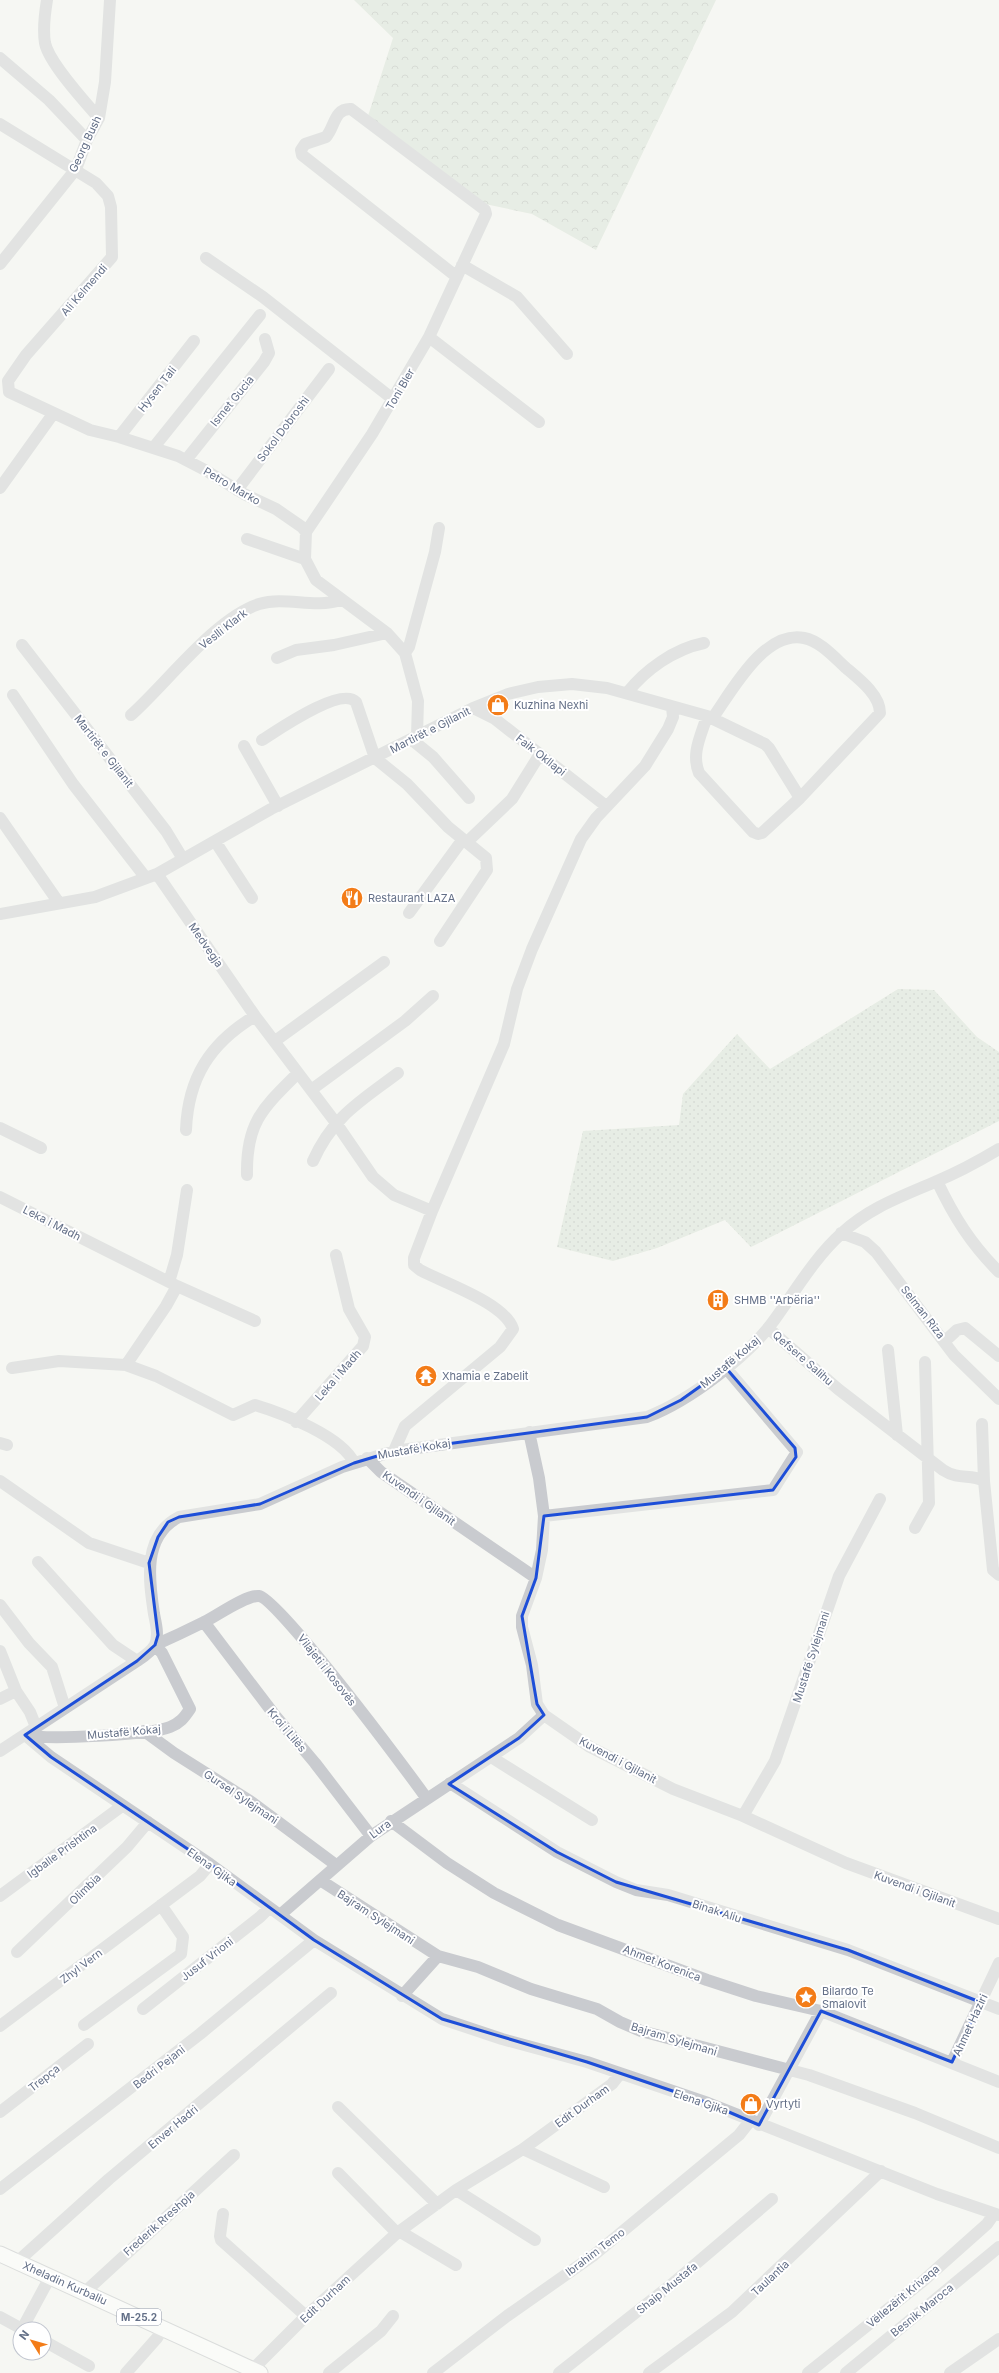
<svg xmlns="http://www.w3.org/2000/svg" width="999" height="2373" viewBox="0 0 999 2373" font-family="Inter,sans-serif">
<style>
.green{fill:url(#green-dots)}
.forest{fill:url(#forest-crowns)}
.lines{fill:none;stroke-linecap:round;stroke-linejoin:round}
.major-casing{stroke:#bbbdc2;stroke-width:17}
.minor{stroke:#c9cbcf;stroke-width:12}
.major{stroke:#fff;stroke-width:15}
.marked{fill:none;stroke:#1d4ed8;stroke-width:3;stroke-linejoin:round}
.labels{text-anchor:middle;stroke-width:4;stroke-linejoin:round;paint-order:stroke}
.shield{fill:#fff;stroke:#929aab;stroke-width:1}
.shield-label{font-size:10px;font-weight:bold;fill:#636f87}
.street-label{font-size:11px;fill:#636f87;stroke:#fff}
.poi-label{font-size:11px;fill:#636f87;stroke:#fff;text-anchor:start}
</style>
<defs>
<pattern id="green-dots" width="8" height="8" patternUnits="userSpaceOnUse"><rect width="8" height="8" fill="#d6dfd4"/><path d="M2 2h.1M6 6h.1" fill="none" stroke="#b1b9b2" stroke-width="1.8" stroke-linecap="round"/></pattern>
<pattern id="forest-crowns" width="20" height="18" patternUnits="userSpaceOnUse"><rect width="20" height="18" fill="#d6dfd4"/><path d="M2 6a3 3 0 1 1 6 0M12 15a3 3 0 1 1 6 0" fill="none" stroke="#b1b9b2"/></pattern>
</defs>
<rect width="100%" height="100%" fill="#f6f7f3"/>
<path class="green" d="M898 989 934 990 977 1037 999 1052V1121L751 1247 725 1220 657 1248 613 1261 557 1247 583 1131 679 1125 683 1094 737 1034 770 1069Z"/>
<path class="forest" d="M354 0H716L596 250 532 214 485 204 368 116 393 38Z"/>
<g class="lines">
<g class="major-casing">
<path id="major" d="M0 2254 260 2373"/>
</g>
<path class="minor" d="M47 0C45 12 43 31 45 43 49 63 85 102 99 118
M0 58 49 100 87 140
M0 124 96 183 108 196 111 207 112 257 26 355 8 381 9 392
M206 258 263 297 394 400
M0 264 76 169 87 140 99 118 105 82 110 0
M462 265 517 297 567 354
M429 337 486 214 485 210 351 109C334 108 335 127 326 137L305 144 301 150 302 155 457 277
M9 392 90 430 119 437 178 456 205 470 244 494 276 509 302 527 306 532
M119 437 194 341
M154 447 260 315
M186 460 264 362 269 353 265 339
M0 488 53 414
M237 490 329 369
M247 539 305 559
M22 645 166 831 183 859
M405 653 409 647 435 552 439 528
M277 658 296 650 334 645 387 633
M627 693C645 670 674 649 704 643
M13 695 73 784 146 878
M473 708 495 719 606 806
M131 715C166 684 215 618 259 604 286 596 314 609 340 600
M707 716C701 736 691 753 699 773L753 832 758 834 762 833 800 798 880 713C880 695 859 679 846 668 834 657 820 641 804 638 764 630 732 691 712 719
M417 736 418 701 405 653 387 633 316 580 305 559 306 532 372 434 429 337 539 422
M411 739 433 757 469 798
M262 740C278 730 341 686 356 702L375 758 407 784 448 827 486 858 487 870 440 941
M244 746 278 806
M0 818 59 903
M215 841 252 898
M467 842 512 799 540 754
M157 874 255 1016 336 1123 373 1177 394 1195 432 1211
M409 913 463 839
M0 914 95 897 157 874 271 809 473 708 508 694 538 687 572 684 607 688 707 716 765 744 769 748 800 798
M275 1041 384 962
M311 1090 405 1021 433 996
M0 1128 41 1148
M186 1130C188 1078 210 1043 255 1016
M313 1161C333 1116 361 1101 398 1073
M247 1175C246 1122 263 1108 298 1073
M937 1181C954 1217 971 1244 999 1272
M0 1197 177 1286 166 1306 126 1365 59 1361 12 1368
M841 1233 865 1242 876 1252 954 1355 999 1399
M169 1282 177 1255 187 1190
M177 1286 255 1321
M768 1328 838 1389 943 1470C960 1481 970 1473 984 1481L993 1570 999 1575
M945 1341 957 1330 965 1328 999 1356
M888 1350 897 1435
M126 1365 156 1376 233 1415 255 1405C282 1413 343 1437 354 1463
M296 1422 363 1346 365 1337 349 1309 336 1255
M982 1424 984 1481
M529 1432 539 1478 544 1516 542 1550 536 1578 522 1616V1627L532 1665 537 1704 544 1715 590 1747 673 1789 743 1816 846 1863 999 1919
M0 1443 7 1445
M394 1451 405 1426 500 1347 513 1329C505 1303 444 1283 420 1270L414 1265V1258L432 1211 504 1044 517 989 532 949 581 839 596 818 645 766 668 729 673 717 672 707
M367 1458 381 1472 536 1578
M0 1481 89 1543 149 1563
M544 1516 773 1490 797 1452 726 1368
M915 1528 929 1503 925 1362
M38 1562 113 1645 137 1661
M0 1605 29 1643 52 1667 65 1708
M204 1622 273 1713 315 1763 371 1836
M0 1651 16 1691 30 1712 36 1727
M0 1699 16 1691
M144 1731 174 1753 250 1801 336 1865
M25 1735 51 1757 210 1864 314 1940 442 2019 502 2039 587 2062 708 2103 937 2194 999 2215
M26 1735C46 1740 150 1735 170 1727 180 1723 184 1718 190 1709L162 1653 155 1645C171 1638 188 1630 204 1622 217 1616 245 1595 259 1596 278 1598 409 1773 427 1799
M0 1751 137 1661C143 1657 151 1652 155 1645 159 1635 156 1624 154 1614 149 1581 142 1536 179 1517L260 1504 342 1467 394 1451 647 1417C689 1401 749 1356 775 1319 796 1290 815 1257 842 1233 870 1207 903 1196 937 1181 959 1172 979 1161 999 1149
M491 1757 592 1820
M450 1783 557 1852 616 1882 636 1890 668 1895 848 1950 999 2009
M743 1816 775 1761 839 1576 880 1499
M391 1821 447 1863 494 1893 558 1925 707 1980 756 1996 821 2011 999 2082
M320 1880 438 1956 478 1967 531 1989 597 2009 620 2022 641 2031 809 2075 915 2113 999 2148
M0 1896 122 1806
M280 1915 371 1836 519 1738 544 1715
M17 1952 127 1847 148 1822
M402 1996 438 1956
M143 2009 260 1917 269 1908
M84 2025 181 1954 183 1937 161 1905
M0 2026 200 1876 210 1864
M952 2062 999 1963
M338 2107 437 2204
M0 2112 88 2044
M759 2125 821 2011
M523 2149 604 2187
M338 2173 397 2233
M0 2189 200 2034 314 1940
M456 2190 535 2240
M223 2214 220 2236 221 2240 306 2316
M399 2231 456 2265
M17 2262 109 2179 331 1993
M85 2292 234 2155
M0 2317 22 2329
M22 2329 50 2277
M44 2341 89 2366
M253 2369 306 2316 397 2233 456 2190 523 2149 612 2084 619 2075
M126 2373 157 2338 163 2328
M329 2373 381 2331 393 2316
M433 2373 507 2316 594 2255 739 2135 750 2121
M559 2373 672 2284 772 2199
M649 2373 732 2312 881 2171
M808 2373 923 2281 987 2224 994 2214
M846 2373 999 2247
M950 2373 999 2339"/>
<use href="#major" class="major"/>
</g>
<path d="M0 0H999V2373H0ZM726 1368 795 1448 796 1457 773 1490 544 1516 536 1578 522 1616 537 1704 544 1715 519 1738 449 1784 557 1852 616 1882 848 1950 980 2002 952 2062 821 2011 759 2125 708 2103 587 2062 442 2019 314 1940 210 1864 51 1757 25 1735 137 1661 155 1645 158 1635 149 1563 158 1537 168 1522 179 1517 260 1504 354 1463 394 1451 647 1417 681 1400Z" fill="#f6f7f3" fill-opacity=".55" fill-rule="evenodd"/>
<path class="marked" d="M726 1368 795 1448 796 1457 773 1490 544 1516 536 1578 522 1616 537 1704 544 1715 519 1738 449 1784 557 1852 616 1882 848 1950 980 2002 952 2062 821 2011 759 2125 708 2103 587 2062 442 2019 314 1940 210 1864 51 1757 25 1735 137 1661 155 1645 158 1635 149 1563 158 1537 168 1522 179 1517 260 1504 354 1463 394 1451 647 1417 681 1400Z"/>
<defs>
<g id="shop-disc" transform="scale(1.15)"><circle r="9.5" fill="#f37c18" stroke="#fff"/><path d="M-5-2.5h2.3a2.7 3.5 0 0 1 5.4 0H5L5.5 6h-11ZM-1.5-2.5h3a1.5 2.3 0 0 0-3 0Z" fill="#fff"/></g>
<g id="restaurant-disc" transform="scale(1.15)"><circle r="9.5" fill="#f37c18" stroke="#fff"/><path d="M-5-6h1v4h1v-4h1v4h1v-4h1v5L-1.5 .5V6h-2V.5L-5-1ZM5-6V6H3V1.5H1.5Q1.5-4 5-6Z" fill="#fff"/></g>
<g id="building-disc" transform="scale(1.15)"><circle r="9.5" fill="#f37c18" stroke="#fff"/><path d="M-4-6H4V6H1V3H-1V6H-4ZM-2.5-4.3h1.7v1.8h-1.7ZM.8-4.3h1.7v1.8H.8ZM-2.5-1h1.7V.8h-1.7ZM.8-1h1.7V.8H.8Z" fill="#fff"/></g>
<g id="temple-disc" transform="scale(1.15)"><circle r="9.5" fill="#f37c18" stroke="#fff"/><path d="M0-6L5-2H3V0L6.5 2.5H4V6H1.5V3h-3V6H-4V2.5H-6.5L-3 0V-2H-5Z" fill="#fff"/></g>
<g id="sight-disc" transform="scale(1.15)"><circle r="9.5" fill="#f37c18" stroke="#fff"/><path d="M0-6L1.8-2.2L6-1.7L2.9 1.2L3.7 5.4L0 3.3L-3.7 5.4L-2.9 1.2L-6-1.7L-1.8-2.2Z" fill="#fff"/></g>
</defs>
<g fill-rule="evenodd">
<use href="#shop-disc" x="498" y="705"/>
<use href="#restaurant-disc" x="352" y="898"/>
<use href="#building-disc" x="718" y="1300"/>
<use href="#temple-disc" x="426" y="1376"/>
<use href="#sight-disc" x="806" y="1997"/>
<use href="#shop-disc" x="751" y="2104"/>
</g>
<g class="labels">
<rect class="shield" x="117" y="2309" width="44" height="16" rx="3"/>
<g class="shield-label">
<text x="139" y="2321">M-25.2</text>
</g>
<g class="street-label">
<text transform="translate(85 144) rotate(-65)" y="4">Georg Bush</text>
<text transform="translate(84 290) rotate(-49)" y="4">Ali Kelmendi</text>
<text transform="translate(157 389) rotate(-52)" y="4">Hysen Tali</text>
<text transform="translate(400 389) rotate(-60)" y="4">Toni Bler</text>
<text transform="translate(232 401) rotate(-51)" y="4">Ismet Gucia</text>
<text transform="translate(283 429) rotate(-53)" y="4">Sokol Dobroshi</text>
<text transform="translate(232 486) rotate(30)" y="4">Petro Marko</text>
<text transform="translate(223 629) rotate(-38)" y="4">Veslli Klark</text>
<text transform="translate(430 730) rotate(-27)" y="4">Martirët e Gjilanit</text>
<text transform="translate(104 751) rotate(52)" y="4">Martirët e Gjilanit</text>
<text transform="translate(541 755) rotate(38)" y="4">Faik Okllapi</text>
<text transform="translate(206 945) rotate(55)" y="4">Medvegja</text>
<text transform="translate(52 1223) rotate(27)" y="4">Leka i Madh</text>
<text transform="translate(923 1312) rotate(52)" y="4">Selman Riza</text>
<text transform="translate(803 1358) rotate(41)" y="4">Qefsere Salihu</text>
<text transform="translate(730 1362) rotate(-40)" y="4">Mustafë Kokaj</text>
<text transform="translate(338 1375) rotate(-49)" y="4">Leka i Madh</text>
<text transform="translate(414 1449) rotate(-10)" y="4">Mustafë Kokaj</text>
<text transform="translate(419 1498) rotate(35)" y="4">Kuvendi i Gjilanit</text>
<text transform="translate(811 1657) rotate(-72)" y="4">Mustafë Sylejmani</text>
<text transform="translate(327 1670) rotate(52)" y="4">Vilajeti i Kosovës</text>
<text transform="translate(287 1730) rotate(50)" y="4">Kroi i Lilës</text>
<text transform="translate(124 1732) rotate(-5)" y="4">Mustafë Kokaj</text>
<text transform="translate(618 1760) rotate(28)" y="4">Kuvendi i Gjilanit</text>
<text transform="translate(241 1797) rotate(34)" y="4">Gursel Sylejmani</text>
<text transform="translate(380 1829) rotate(-36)" y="4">Lura</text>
<text transform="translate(62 1851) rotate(-36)" y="4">Igballe Prishtina</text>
<text transform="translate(212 1867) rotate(35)" y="4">Elena Gjika</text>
<text transform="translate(85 1889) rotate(-44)" y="4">Olimbia</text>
<text transform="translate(915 1889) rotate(20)" y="4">Kuvendi i Gjilanit</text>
<text transform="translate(717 1911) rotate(18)" y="4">Binak Aliu</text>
<text transform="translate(376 1917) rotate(33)" y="4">Bajram Sylejmani</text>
<text transform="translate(207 1959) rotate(-38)" y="4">Jusuf Vrioni</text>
<text transform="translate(662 1963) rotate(21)" y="4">Ahmet Korenica</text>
<text transform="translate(81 1966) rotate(-37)" y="4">Zhyl Vern</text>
<text transform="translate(970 2025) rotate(-65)" y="4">Ahmet Haziri</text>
<text transform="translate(674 2039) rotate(17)" y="4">Bajram Sylejmani</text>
<text transform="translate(159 2067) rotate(-38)" y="4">Bedri Pejani</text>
<text transform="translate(44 2078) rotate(-38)" y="4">Trepça</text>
<text transform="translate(701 2102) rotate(19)" y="4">Elena Gjika</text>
<text transform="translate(582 2106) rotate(-36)" y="4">Edit Durham</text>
<text transform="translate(173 2127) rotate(-40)" y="4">Enver Hadri</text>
<text transform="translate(159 2223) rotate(-42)" y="4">Frederik Rreshpja</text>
<text transform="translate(595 2252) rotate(-37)" y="4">Ibrahim Temo</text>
<text transform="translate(770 2278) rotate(-43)" y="4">Taulantia</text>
<text transform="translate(65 2283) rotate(24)" y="4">Xheladin Kurbaliu</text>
<text transform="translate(667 2288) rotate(-39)" y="4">Shaip Mustafa</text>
<text transform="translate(903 2296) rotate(-40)" y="4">Vëllezërit Krivaqa</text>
<text transform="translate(325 2299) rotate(-43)" y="4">Edit Durham</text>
<text transform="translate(922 2310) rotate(-39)" y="4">Besnik Maroca</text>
</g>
<g class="poi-label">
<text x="514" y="709">Kuzhina Nexhi</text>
<text x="368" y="902">Restaurant LAZA</text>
<text x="734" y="1304">SHMB ''Arbëria''</text>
<text x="442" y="1380">Xhamia e Zabelit</text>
<text x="822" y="1995">Bilardo Te<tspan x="822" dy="13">Smalovit</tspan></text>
<text x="766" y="2108">Vyrtyti</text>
</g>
</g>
<g transform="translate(32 2341) rotate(307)"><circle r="19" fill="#ffffff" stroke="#c1c5cf"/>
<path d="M0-3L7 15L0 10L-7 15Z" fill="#f37c18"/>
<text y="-6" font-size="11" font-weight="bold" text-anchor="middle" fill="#636f87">N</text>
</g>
</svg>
